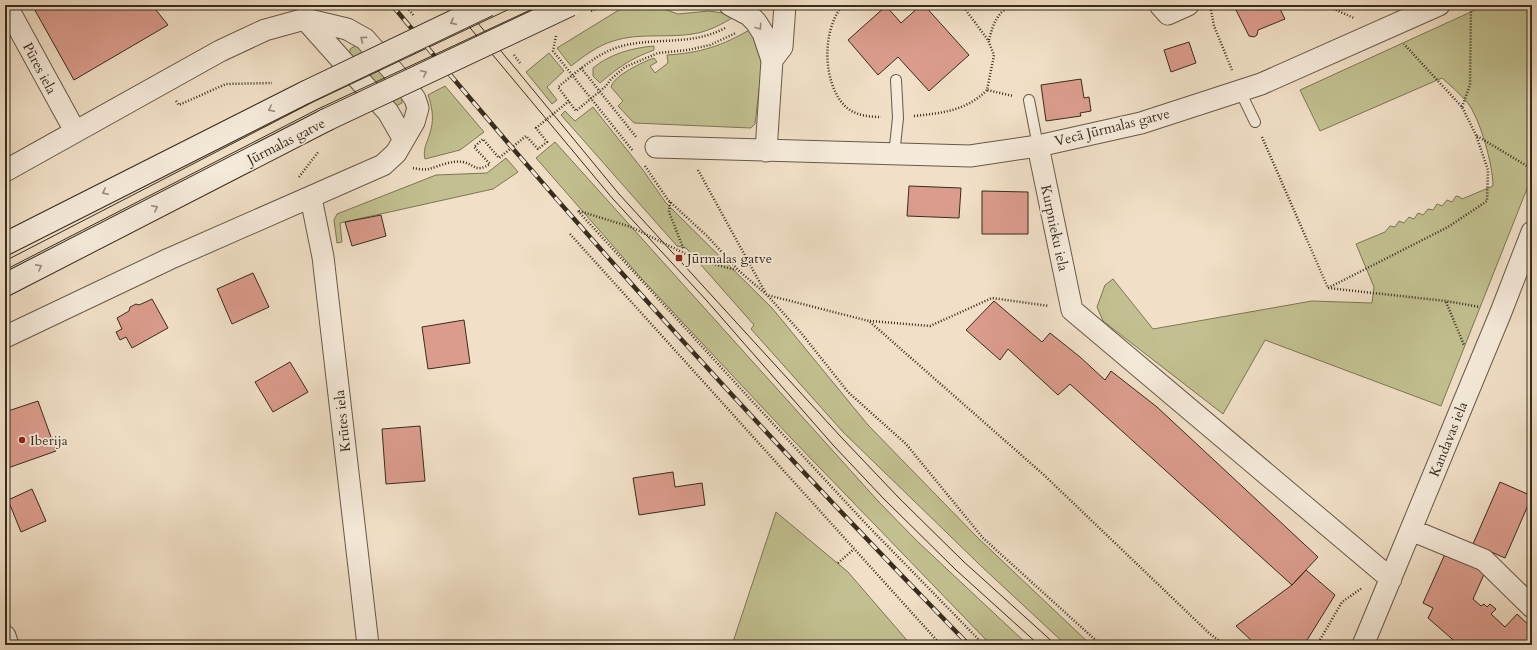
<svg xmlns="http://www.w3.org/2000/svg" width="1537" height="650" viewBox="0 0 1537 650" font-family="Cardo,serif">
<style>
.green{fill:#c2c090;stroke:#7c7656}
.building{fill:#db9c8d;stroke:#372c1d}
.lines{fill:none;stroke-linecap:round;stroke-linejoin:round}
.lane-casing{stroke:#665948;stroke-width:12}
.street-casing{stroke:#665948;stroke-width:23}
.secondary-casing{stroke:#372c1d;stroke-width:24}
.path{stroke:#372c1d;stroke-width:2.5;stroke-dasharray:1 2;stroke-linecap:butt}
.lane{stroke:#f6ebdb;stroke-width:10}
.street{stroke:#f6ebdb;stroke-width:21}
.secondary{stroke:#f6ebdb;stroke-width:22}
.tram{stroke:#372c1d;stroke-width:1}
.rail-casing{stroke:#372c1d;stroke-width:4.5}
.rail{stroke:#f6ebdb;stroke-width:3;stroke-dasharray:9;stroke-linecap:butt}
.secondary-bridge-casing{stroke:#372c1d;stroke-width:24;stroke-linecap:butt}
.path-bridge{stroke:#372c1d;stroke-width:2.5;stroke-dasharray:1 2;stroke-linecap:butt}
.secondary-bridge{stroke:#f6ebdb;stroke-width:22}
.oneway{stroke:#968c7c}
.poi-dot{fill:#8f2418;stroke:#f6ebdb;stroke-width:1.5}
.labels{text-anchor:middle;stroke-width:3.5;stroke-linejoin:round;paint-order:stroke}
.street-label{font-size:14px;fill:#372c1d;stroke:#f6ebdb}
.poi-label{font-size:14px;fill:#372c1d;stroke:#f6ebdb;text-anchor:start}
</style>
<rect width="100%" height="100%" fill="#f1e0c7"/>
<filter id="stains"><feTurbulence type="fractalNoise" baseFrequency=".005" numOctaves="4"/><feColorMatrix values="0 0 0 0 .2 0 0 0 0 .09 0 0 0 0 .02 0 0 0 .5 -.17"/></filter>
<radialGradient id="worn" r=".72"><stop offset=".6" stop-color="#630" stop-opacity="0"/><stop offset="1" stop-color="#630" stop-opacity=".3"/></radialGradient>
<path class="green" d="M627 5H653L678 14 709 11 723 13 734 17C722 24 711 30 698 33 670 39 640 32 613 41 597 46 584 56 571 66L557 48Z
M1486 5H1532V176L1441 406 1265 340 1223 414 1103 321 1097 307 1105 285 1113 279 1153 329 1312 301 1372 303 1374 287 1356 244 1385 232 1390 226 1395 227 1399 221 1404 223 1409 217 1414 219 1418 213 1423 215 1428 209 1433 210 1437 204 1442 206 1447 200 1452 202 1456 196 1460 197 1462 199 1493 186C1493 165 1480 118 1467 102 1459 93 1450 85 1442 78L1320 131 1300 90Z
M751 29 763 57 755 124 751 128 634 123 618 106 623 101 611 87C614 75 643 62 654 58L657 62 650 66 655 73 668 63 667 55C700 53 722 46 751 29Z
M355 46 360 48 402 99V103L396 106 350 55V49Z
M654 46V50C630 59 619 67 600 83L593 76V68C610 54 631 48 654 46Z
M549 53 564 71 547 87 557 100 552 104 526 72Z
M445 86 484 132 460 150 425 159C422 148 429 140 431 129 434 118 432 106 428 95Z
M593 107 643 170 666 203 772 308 868 425 977 537 1091 645H1066L980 565 843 432 751 329 754 325 686 248 677 246 561 115 565 111 575 121Z
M555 142 878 501 917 541 1028 645H991L791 438 642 279 536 158Z
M506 158 518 172 493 189 340 223 342 242 337 243 334 220 337 214 436 175 487 173Z
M776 512 848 572 911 645H732Z"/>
<path class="building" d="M32 5H152L168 25 74 80Z
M921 5H924L969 55 929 91 898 57 878 75 848 40 886 6 901 23Z
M1246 5H1278L1285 19 1258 30 1257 35 1254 37 1249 36 1236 10Z
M1189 42 1196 63 1171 72 1164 50Z
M1081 79 1084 98 1089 97 1091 111 1080 113 1081 116 1046 121 1041 85Z
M909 186 961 188 959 218 907 216Z
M982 191 1028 192V234H982Z
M381 215 386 236 352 246 345 222Z
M253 273 269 307 232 324 217 289Z
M152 299 168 328 132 348 126 337 120 340 116 332 122 329 117 318 129 311 130 307 136 304 139 305Z
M994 301 1042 342 1050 333 1080 357 1105 380 1111 371 1157 407 1318 557 1292 585 1070 384 1058 395 1008 349 1000 360 966 330Z
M464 320 470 363 428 369 422 327Z
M290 362 308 392 273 412 255 382Z
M38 401 56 451 5 469V412Z
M420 426 425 481 386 484 382 429Z
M673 472 675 487 702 483 705 505 639 515 633 478Z
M1500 482 1532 496 1505 558 1473 544Z
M32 489 46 521 21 532 8 500Z
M1445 554 1485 572 1473 599 1481 606 1484 604 1487 607 1490 604 1496 609 1491 614 1505 627 1517 614 1532 628V645H1459L1428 618 1433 608 1423 603Z
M1306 570 1335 595 1304 645H1256L1236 626 1292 585Z"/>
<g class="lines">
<g class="lane-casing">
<path id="lane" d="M1240 91 1255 122
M1029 100 1038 146
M894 155 898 118 896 80"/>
</g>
<g class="street-casing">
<path id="street" d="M6 5 75 131
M730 5 749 15 756 22 763 33 772 60 766 151
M1160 5 1168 14 1188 5
M305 19 388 112 403 138
M772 60 782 47 785 5
M1038 146 1072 310 1391 579
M656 147 970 156 1038 146 1141 123 1261 84 1439 5
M5 171 220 51 265 30 305 19 347 29 365 39 406 86 415 99 418 108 414 122 396 153 383 165 169 259 5 337
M311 198 323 257 368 645
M1411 530 1484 560 1532 607
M5 636 8 645
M1363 645 1501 312 1532 232"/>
</g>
<g class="secondary-casing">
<path id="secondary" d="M5 244 306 92
M5 285 326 120"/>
</g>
<path class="path" d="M405 5 414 16
M843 5C822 29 822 81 844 105 853 115 868 117 881 117
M962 5 988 40 994 55 987 90 1013 96
M1325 5 1354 18
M1211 10 1214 26 1232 70
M725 28C692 46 657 37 622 46 598 52 577 72 558 87L576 111 606 86 611 79 625 67 658 53 688 50 710 45 736 33
M556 36 553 51 633 151
M989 40C993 24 998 9 1015 5
M514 55 520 63
M581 68 637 138
M176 101 179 105 226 84 272 83
M1462 107 1470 85 1471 7
M914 116C942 113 966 111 987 90
M1477 136 1532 169
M1262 137 1328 288 1446 301 1480 307
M645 166 668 200 708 237 738 270 767 295 869 321 1044 475 1210 634 1225 645
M413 168C418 169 424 170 429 169 439 166 452 160 463 162 476 165 475 173 490 164L474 147 483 139 499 158 526 136 538 149 547 142 536 128 569 101
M698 170 765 292
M299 177 319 151
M670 202 669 212 684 250
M578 211 751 400 867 525 984 645
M579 211 631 227 698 260 736 270
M570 234 941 645
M1328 288 1448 227 1487 201 1488 170 1476 135 1462 107 1404 44
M768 296 802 334 848 392 906 444 983 538 1101 645
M1446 302 1464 345
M870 321 930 326 992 298 1049 306
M838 563 854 549
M1317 645 1342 602 1362 588"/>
<use href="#lane" class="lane"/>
<use href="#street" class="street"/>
<use href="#secondary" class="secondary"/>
<path class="tram" d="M451 5 613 199 707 301 833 445 883 498 956 570 1039 645
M463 5 619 194 841 437 899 498 963 561 1056 645
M5 261 313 102 518 5
M5 270 318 109 541 5"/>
<g class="rail-casing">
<path id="rail" d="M392 5C575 227 768 439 969 645"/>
</g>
<use href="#rail" class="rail"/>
<g class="secondary-bridge-casing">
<path id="secondary-bridge" d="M306 92 488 5
M326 120 570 5"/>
</g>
<path class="path-bridge" d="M591 11 604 5"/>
<use href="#secondary-bridge" class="secondary-bridge"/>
</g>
<defs><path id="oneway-chevron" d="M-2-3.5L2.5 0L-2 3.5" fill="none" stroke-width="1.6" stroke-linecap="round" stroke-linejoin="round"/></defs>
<g class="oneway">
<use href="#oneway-chevron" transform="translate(453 22) rotate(154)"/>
<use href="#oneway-chevron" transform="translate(759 27) rotate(54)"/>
<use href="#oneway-chevron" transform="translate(363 39) rotate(-143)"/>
<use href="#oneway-chevron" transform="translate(424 73) rotate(-25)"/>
<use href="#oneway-chevron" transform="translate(271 109) rotate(154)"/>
<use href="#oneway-chevron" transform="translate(105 192) rotate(153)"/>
<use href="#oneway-chevron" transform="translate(155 208) rotate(-27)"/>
<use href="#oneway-chevron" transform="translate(39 267) rotate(-28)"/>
</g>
<g class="poi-dot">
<rect x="675" y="254" width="8" height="8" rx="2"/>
<circle cx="22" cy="440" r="4"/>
</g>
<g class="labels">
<g class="street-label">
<text transform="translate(40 68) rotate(62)" y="5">Pūres iela</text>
<text transform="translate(1112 127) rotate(-14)" y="5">Vecā Jūrmalas gatve</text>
<text transform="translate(286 141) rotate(-27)" y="5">Jūrmalas gatve</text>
<text transform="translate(1055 228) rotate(78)" y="5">Kurpnieku iela</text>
<text transform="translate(342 421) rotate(-96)" y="5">Krūtes iela</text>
<text transform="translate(1448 439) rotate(-68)" y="5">Kandavas iela</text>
</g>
<g class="poi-label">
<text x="687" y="263">Jūrmalas gatve</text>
<text x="30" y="445">Iberija</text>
</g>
</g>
<rect width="1537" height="650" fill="none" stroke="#f1e0c7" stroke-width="20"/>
<rect x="6" y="6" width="1525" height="638" fill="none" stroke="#372c1d" stroke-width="2"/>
<rect x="10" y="10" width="1517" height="630" fill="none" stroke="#372c1d"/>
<rect width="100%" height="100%" filter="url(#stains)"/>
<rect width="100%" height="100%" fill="url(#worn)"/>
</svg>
